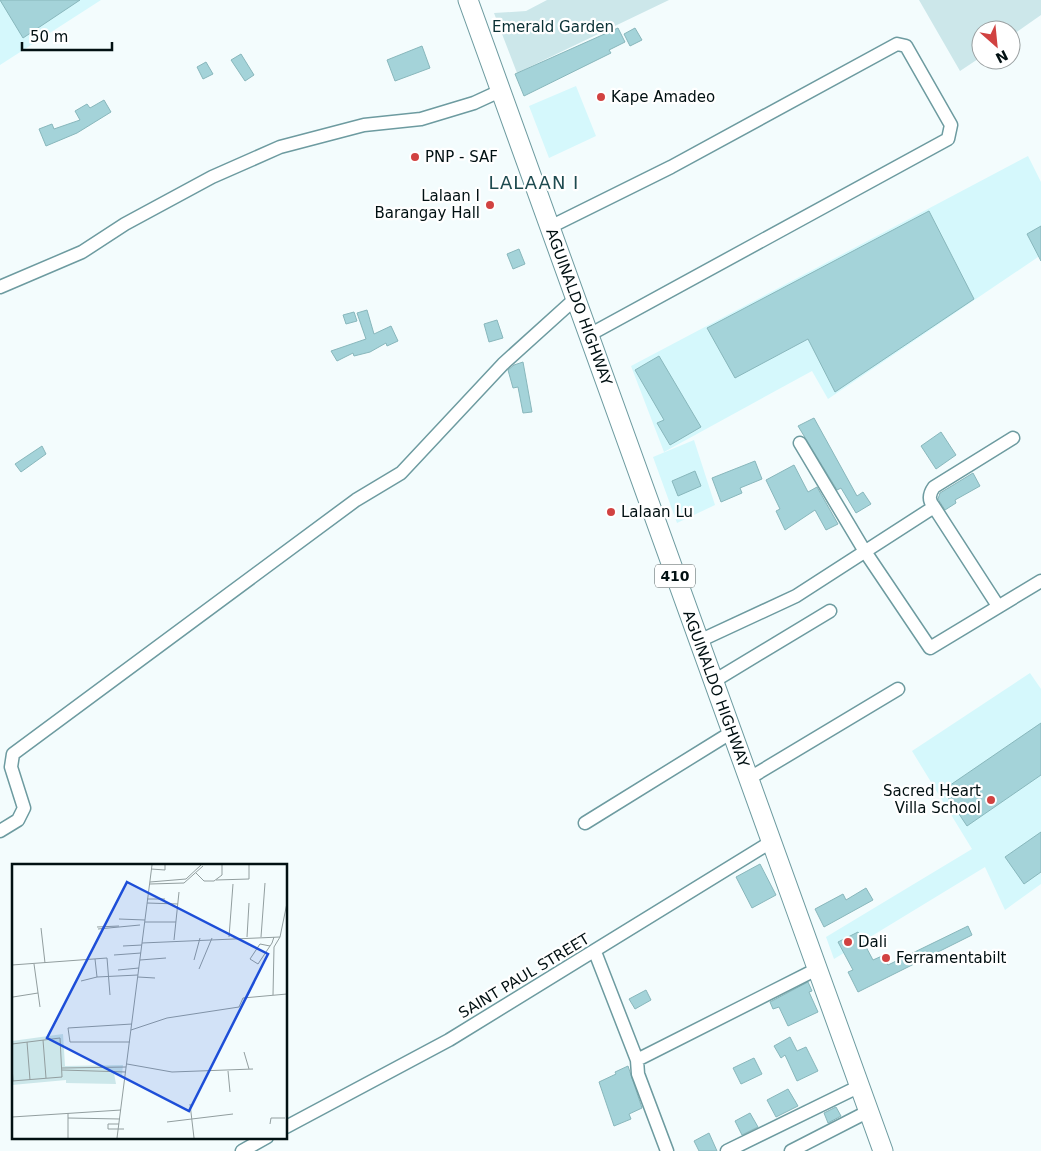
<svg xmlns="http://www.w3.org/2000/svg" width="1041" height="1151" viewBox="0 0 1041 1151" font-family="'DejaVu Sans',sans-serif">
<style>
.built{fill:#d5f8fc}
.green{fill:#cce7ea}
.building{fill:#a4d3d9;stroke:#88b7bc}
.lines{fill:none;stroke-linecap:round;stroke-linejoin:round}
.minor-casing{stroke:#6d9ba0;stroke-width:15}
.primary-casing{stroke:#6d9ba0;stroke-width:21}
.minor{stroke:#fff;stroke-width:12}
.primary{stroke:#fff;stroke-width:19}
.poi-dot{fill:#d14241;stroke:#fff;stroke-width:2}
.labels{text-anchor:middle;stroke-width:4.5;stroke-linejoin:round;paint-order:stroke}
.shield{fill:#fff;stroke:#4d5859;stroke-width:1}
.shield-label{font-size:14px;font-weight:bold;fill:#011012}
.park-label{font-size:15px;fill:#0a3135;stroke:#fff}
.poi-label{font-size:15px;fill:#011012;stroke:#fff;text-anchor:start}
.street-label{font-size:15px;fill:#011012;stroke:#fff}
.quarter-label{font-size:18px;letter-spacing:1px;fill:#1e4b50;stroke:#fff}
.inset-road{fill:none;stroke:#929e9f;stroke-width:1}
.view{fill:#1d4ed8;fill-opacity:0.15;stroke:#1d4ed8;stroke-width:2.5}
.inset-edge{fill:none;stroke:#011012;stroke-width:2.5}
</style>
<rect width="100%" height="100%" fill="#f3fcfd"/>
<path class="built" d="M0 0H101L0 65Z
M576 86 596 136 549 158 529 106Z
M1028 156 1041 182V255L828 399 812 371 664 452 631 366Z
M694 440 715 505 677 523 653 457Z
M1030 673 1041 689V884L1005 910 985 867 834 959 826 937 972 849 912 751Z"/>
<path class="green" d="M547 0H669L517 73 494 13 526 11Z
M919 0H1041V15L1011 36V30H981V57L960 71Z"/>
<path class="building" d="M0 0H80L23 38Z
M618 28 625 42 609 50 611 53 524 96 515 74Z
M635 28 642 40 630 46 624 34Z
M422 46 430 68 395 81 387 60Z
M241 54 254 75 245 81 231 60Z
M206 62 213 74 203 79 197 67Z
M104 100 111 112 77 133 46 146 39 129 52 124 54 129 80 120 75 111 87 104 90 108Z
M929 211 974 299 835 392 808 339 735 378 707 328Z
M1041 226V261L1027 234Z
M519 249 525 264 513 269 507 254Z
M367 310 374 334 391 326 398 341 387 346 386 343 370 352 354 356 353 353 337 361 331 351 366 339 357 313Z
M354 312 357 321 346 324 343 315Z
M497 320 503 338 489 342 484 324Z
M659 356 701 427 670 445 657 423 664 420 635 370Z
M523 362 532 412 523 413 518 387 513 388 508 370 514 365Z
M814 418 857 496 863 492 871 504 856 513 841 488 837 490 798 426Z
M941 432 956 455 936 469 921 446Z
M42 446 46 454 21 472 15 464Z
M755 461 762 479 740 488 742 493 721 502 712 478Z
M794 465 808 492 817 487 838 524 826 530 815 510 785 530 776 511 780 509 766 480Z
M695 471 701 486 678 496 672 481Z
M973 473 980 486 955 500 956 503 945 510 938 499 940 493Z
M1041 723V775L967 826 943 790Z
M1041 832V872L1024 884 1005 857Z
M760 864 776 895 752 908 736 877Z
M866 888 873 900 824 927 815 909 843 894 846 900Z
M968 926 972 935 858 992 848 972 853 970 838 942 858 932 873 960 882 956 888 965Z
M808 982 812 991 809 992 818 1012 788 1026 779 1007 773 1009 770 1002Z
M646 990 651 1000 635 1009 629 999Z
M790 1037 797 1051 806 1047 818 1071 797 1081 785 1055 781 1058 774 1046Z
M754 1058 762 1074 741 1084 733 1068Z
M628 1066 642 1108 629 1114 631 1119 614 1126 599 1082 616 1074 615 1072Z
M788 1089 798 1106 776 1117 767 1100Z
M836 1107 841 1116 828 1123 824 1113Z
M750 1113 758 1127 742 1135 735 1121Z
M709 1133 717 1151H699L694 1141Z"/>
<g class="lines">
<g class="minor-casing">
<path id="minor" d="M550 227 671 167 897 44 906 46 951 125 948 139 589 335
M0 287 82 252 125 224 212 177 280 147 364 125 421 119 474 103 500 91
M800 443 864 550 930 648 1041 581
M934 507C928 500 929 494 934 487L1013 438
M699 641 796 596 934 507 998 606
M714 681 830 611
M748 779 898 689
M585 823 732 732
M0 831 18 820 24 808 11 767 13 754 356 500 401 473 503 364 576 298
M595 952 637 1060 638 1074 667 1151
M637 1060 817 969
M286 1127 449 1040 771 842
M242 1151 267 1137
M727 1151 860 1086
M791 1151 869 1111"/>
</g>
<g class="primary-casing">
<path id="primary" d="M468 0 883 1151"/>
</g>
<use href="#minor" class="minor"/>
<use href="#primary" class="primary"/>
</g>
<g class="poi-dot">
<circle cx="601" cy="97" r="5"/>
<circle cx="415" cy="157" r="5"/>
<circle cx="490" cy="205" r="5"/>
<circle cx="611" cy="512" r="5"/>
<circle cx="991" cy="800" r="5"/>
<circle cx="848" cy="942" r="5"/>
<circle cx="886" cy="958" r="5"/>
</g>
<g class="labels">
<rect class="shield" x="655" y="564.5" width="40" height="23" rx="4"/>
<g class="shield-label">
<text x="675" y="581">410</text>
</g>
<g class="park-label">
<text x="553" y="32">Emerald Garden</text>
</g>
<g class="poi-label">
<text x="611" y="102">Kape Amadeo</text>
<text x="425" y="162">PNP - SAF</text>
<text x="480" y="201" text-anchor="end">Lalaan I<tspan x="480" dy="17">Barangay Hall</tspan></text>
<text x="621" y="517">Lalaan Lu</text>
<text x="981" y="796" text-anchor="end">Sacred Heart<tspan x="981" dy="17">Villa School</tspan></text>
<text x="858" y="947">Dali</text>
<text x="896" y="963">Ferramentabilt</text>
</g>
<g class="street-label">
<text transform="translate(579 307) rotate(70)" y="5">AGUINALDO HIGHWAY</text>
<text transform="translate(716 689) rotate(70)" y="5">AGUINALDO HIGHWAY</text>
<text transform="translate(524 976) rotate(-31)" y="5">SAINT PAUL STREET</text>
</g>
<g class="quarter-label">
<text x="534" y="189">LALAAN I</text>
</g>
</g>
<g transform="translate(12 864)">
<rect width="275" height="275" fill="#f3fcfd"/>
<path d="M51 170 53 202 111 201 110 211 102 209 104 220 54 219V216L0 221V177Z" fill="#cce7ea"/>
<path class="inset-road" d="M139 5 153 6V1M184 9 192 17H202L210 11V1M204 16 237 15V1M138 18 174 15 189 1M138 20 172 19 191 2M135 35H153M135 39 166 40M107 55 133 56M133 58H164M85 63 107 62M29 64 33 99M86 65 128 61M217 73 221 20M235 73 237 39M249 73 253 19M268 73 275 39M162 76 167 28M130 79 268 73 262 83 261 131M111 82 130 81M258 82 248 80 238 95 246 100 260 79 262 73M102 91 129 89M83 95 85 113 126 111M128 96 154 94M182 96 188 74M22 100 28 143M0 101 95 94 98 131M187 105 200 74M106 106 127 104M126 113 143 114M69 117 85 113M1 133 26 129M119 166 155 154 227 143 231 134 275 130M31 176 34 214M15 178 18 216M118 178H58L56 164 120 160M0 180 48 174 50 213 0 217M232 188 237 205M115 200 160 208 241 205M0 202 1 217M50 204 114 203M50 206 114 208M216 207 218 228M275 239V262M178 240 182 274M56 249V274M0 253 109 246M56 254 108 255M155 258 221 250M107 260H96V265H112M258 260 259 254H273M105 274 140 1"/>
<path class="view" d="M115 18 256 90 177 247 35 174Z"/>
<rect width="275" height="275" class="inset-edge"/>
</g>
<g transform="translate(996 45) rotate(153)"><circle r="24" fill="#ffffff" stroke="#999fa0"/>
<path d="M0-4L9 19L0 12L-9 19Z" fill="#d14241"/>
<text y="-8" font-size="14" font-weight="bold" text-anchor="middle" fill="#011012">N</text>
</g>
<path d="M22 42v8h90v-8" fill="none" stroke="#011012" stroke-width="2.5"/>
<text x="30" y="42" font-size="15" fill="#011012" stroke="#ffffff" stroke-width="4" paint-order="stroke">50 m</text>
</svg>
